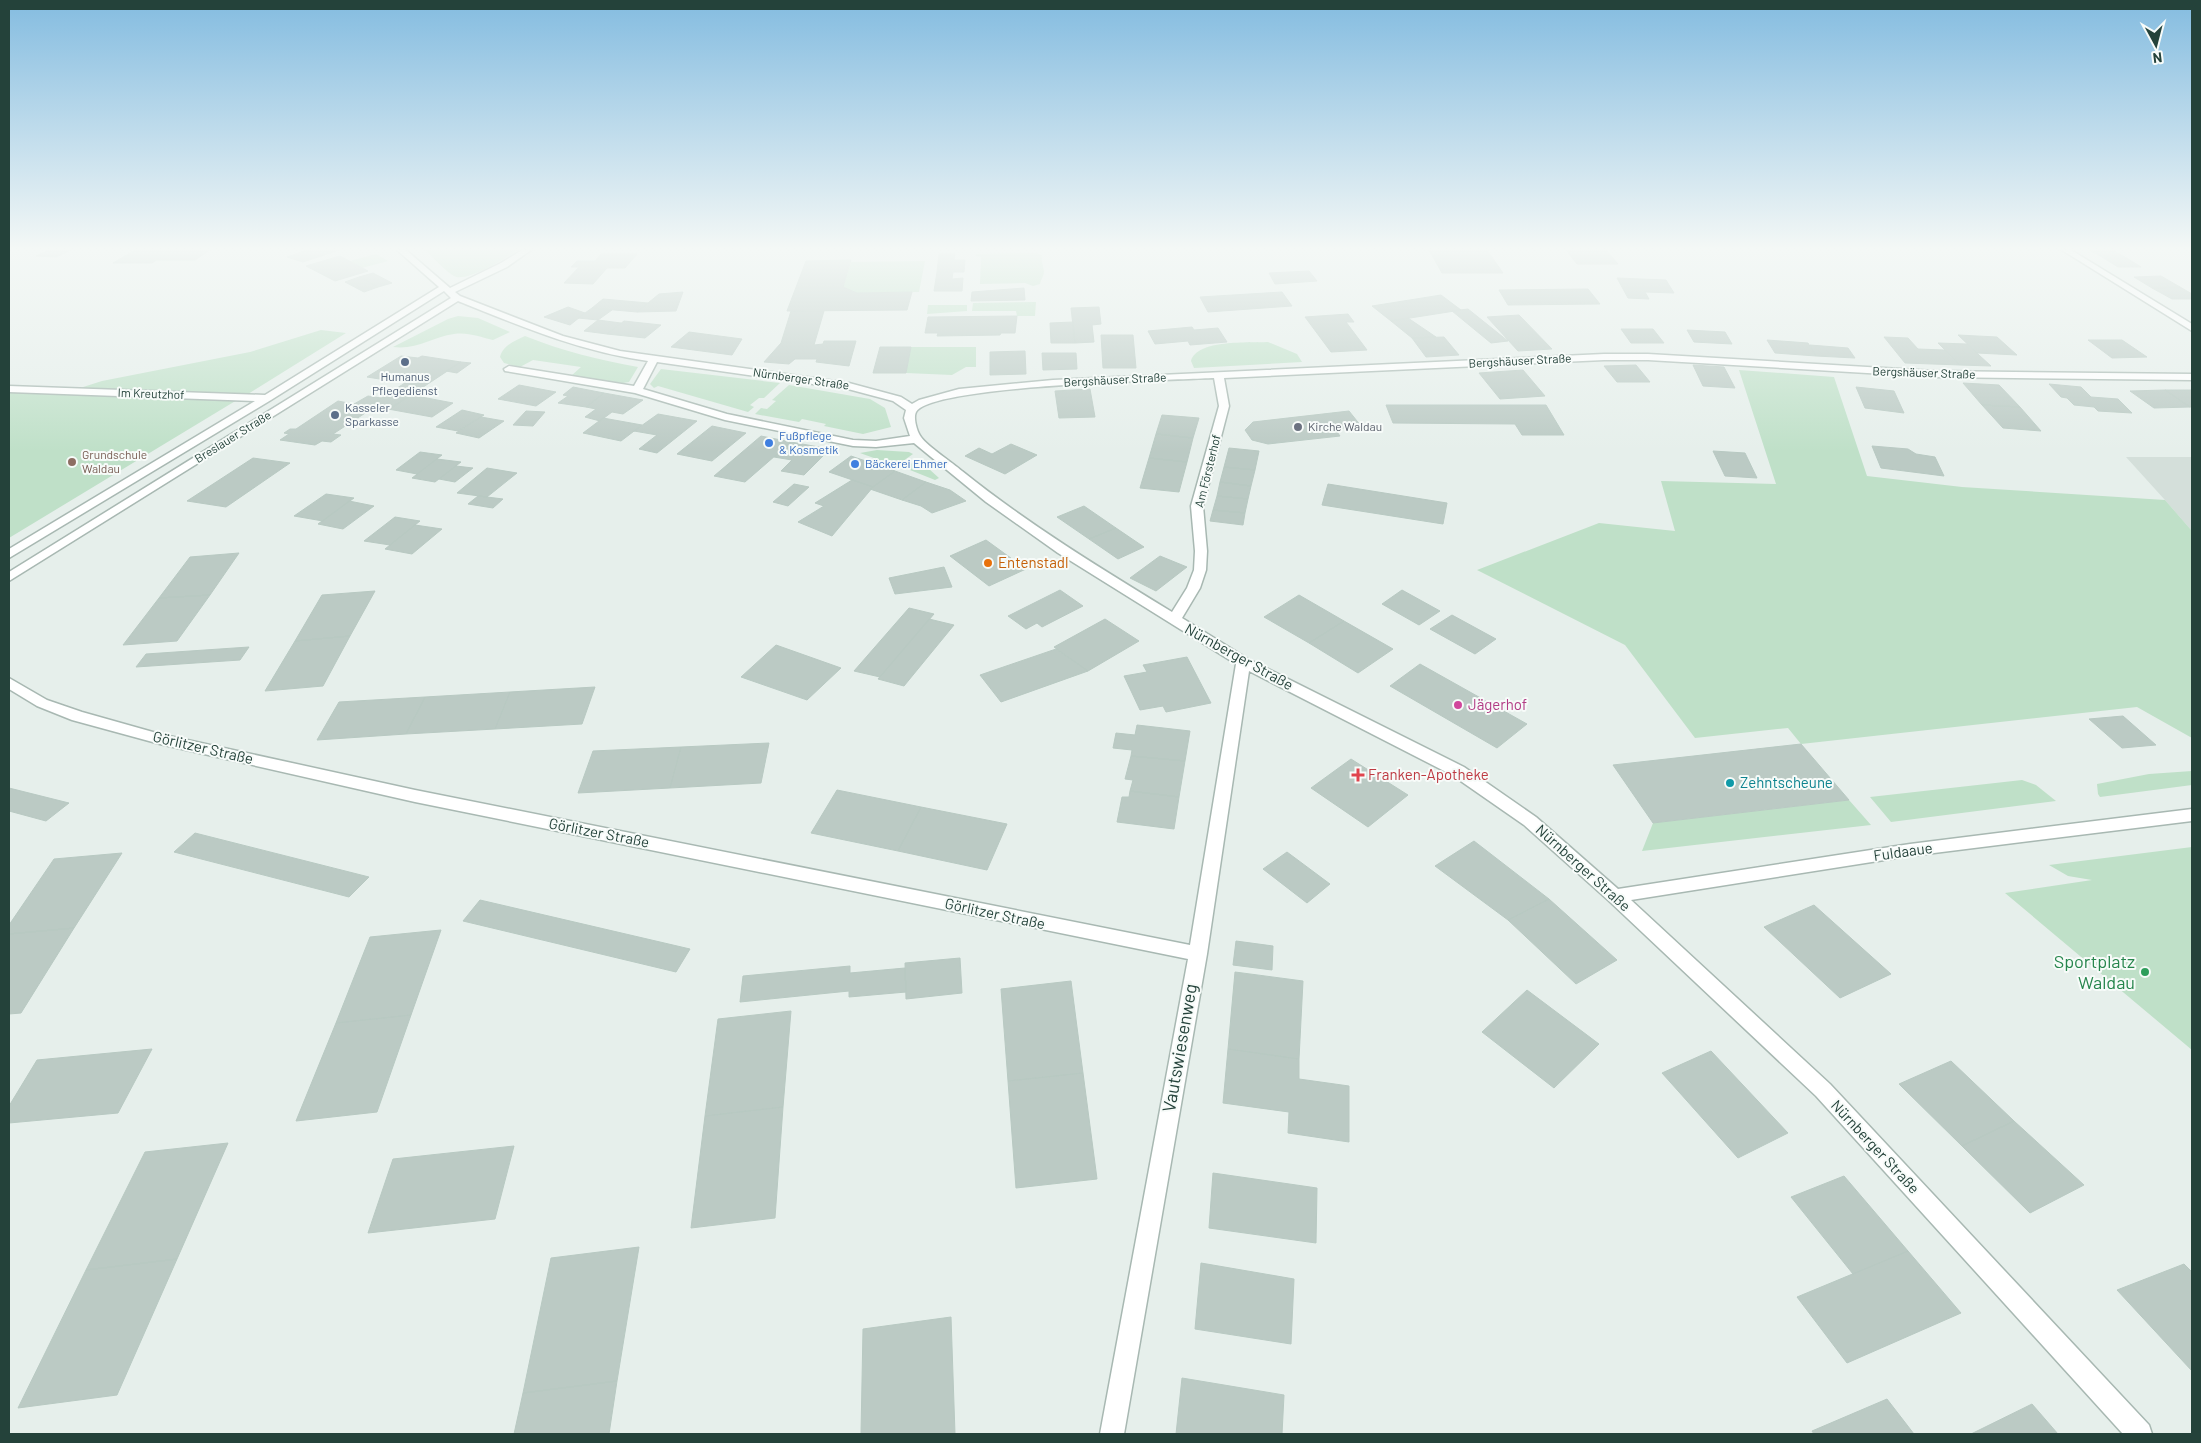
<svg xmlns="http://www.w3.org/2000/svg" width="2201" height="1443" viewBox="0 0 2201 1443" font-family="Barlow,sans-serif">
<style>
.built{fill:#d4dfda}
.green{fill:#bfe0c8}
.building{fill:#bbcac4;stroke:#b8c9c2}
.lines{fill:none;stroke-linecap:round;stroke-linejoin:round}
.minor-casing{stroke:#a8b8b2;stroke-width:3}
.minor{fill:#fff;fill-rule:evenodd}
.service-dot{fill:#5c6f8a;stroke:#f7fbf9;stroke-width:2}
.worship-dot{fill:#6b7280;stroke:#f7fbf9;stroke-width:2}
.shop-dot{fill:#3f7fe0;stroke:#f7fbf9;stroke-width:2}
.education-dot{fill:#8d6e63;stroke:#f7fbf9;stroke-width:2}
.food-dot{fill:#e8710a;stroke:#f7fbf9;stroke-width:2}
.hotel-dot{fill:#d1479c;stroke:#f7fbf9;stroke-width:2}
.health-dot{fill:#e0444e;stroke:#f7fbf9;stroke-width:2}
.culture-dot{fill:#0f9aa8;stroke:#f7fbf9;stroke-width:2}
.leisure-dot{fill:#2e9e5b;stroke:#f7fbf9;stroke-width:2}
.labels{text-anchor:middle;stroke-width:4;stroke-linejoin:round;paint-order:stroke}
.far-street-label{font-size:12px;fill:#24423a;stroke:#f7fbf9}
.far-service-label{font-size:12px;fill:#4e5e75;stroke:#f7fbf9}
.far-worship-label{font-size:12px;fill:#5b616d;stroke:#f7fbf9;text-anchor:start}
.far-shop-label{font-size:12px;fill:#366cbe;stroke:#f7fbf9;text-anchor:start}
.far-education-label{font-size:12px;fill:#785e54;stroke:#f7fbf9;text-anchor:start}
.food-label{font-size:15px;fill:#c56008;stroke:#f7fbf9;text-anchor:start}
.street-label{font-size:15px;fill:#24423a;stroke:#f7fbf9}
.hotel-label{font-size:15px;fill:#b23c85;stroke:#f7fbf9;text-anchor:start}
.health-label{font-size:15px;fill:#be3a42;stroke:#f7fbf9;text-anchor:start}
.culture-label{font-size:15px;fill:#0d838f;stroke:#f7fbf9;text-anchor:start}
.near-leisure-label{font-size:18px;fill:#27864d;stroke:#f7fbf9;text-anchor:end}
.near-street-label{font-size:18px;fill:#24423a;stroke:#f7fbf9}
</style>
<rect width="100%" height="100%" fill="#e6efeb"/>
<path class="built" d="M2126 457H2192V531L2165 500Z"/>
<path class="green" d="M425 250H517C507 258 466 283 454 276 444 270 434 258 425 250Z
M1036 253 1042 255C1041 262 1043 265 1044 271 1044 276 1041 279 1040 284L1033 286 1025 283 980 284 981 257 976 256V254Z
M376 254 388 261 362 268 350 261Z
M925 261 919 292 857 293 843 287 851 262Z
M1036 302 1035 316H1017L1016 311H972L973 303Z
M928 305H967V311L927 314Z
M458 316 478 318 510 332 493 340C480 337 468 332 454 334 432 337 417 350 393 347L448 319Z
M321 330 346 333 248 394 80 388 102 381 250 352Z
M525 336C562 351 599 360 638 367L629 382 623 383 571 376 581 367 533 360 520 367 504 363 500 357C503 345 515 341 525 336Z
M1268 342 1297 354 1302 362 1194 368 1191 361C1197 339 1249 343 1268 342Z
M911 347H976V367H966L952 375 906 373Z
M661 369 780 383 764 398H759L750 405 754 407 748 412 658 386 654 388 650 384Z
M1739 370 1834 377 1867 476 1962 487 2165 500 2192 531V738L2137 707 1801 744 1788 728 1695 738 1625 645 1477 570 1599 523 1675 531 1661 481 1776 484Z
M789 385 870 399 885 408 891 427 863 434 824 426 826 424 802 419 799 422 755 414 761 408 767 409 776 401 772 400Z
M9 392 237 400 9 538Z
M877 450 909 452 913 454 896 466 860 453Z
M918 459 939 478 935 480 905 468Z
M2192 771V785L2100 797 2098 794 2097 784 2149 774Z
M2022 780 2036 785 2056 801 1891 822 1870 797Z
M1849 800 1871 825 1642 851 1653 823Z
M2192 847V1050L2005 893 2092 880 2068 876 2049 865Z"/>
<path class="building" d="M49 250H71L56 257 36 256Z
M135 250H172L152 263H113Z
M172 250H210L195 260H157Z
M307 250H339L303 262 287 257Z
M1429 250H1487L1503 273H1442Z
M1566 250H1606L1618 264H1577Z
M2089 250H2112L2125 257H2102Z
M601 254H637L625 268H607L593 284 564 283 579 267H571L577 261H595Z
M939 254H955L954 260H965L964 272H937Z
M340 256 368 271 335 281 306 266Z
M2102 257H2125L2141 267H2118Z
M851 260 843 287 857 293 912 292 907 310 787 311 806 261Z
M1309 271 1317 281 1275 284 1269 273Z
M937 272H953L952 279 963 278 962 291H934Z
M373 273 392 283 378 287 359 277Z
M2161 276 2180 287 2152 288 2134 277Z
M359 277 378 287 364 292 345 282Z
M1617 278 1666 280 1674 293 1645 292 1649 299 1628 298Z
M2180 287 2192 294V299H2172L2152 288Z
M1024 288 1025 300 971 301 972 292Z
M1588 289 1600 304 1508 305 1499 290Z
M683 292 676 311 637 312 659 294Z
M1282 292 1292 306 1208 312 1200 297Z
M1441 295 1461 310 1391 321 1372 306Z
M603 299 648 303 637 312 592 308Z
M568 307 585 313 570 325 544 317Z
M1099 307 1101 324 1092 325 1094 342 1075 343 1071 308Z
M592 308 612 310 598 320 578 318Z
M1468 309 1508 341 1491 343 1452 311Z
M791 311H824L814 345 823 344 824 341H856L849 366 816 362 817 359H795L789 364 764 362 781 343Z
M1348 314 1354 322H1346L1367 350 1331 352 1305 317Z
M1519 315 1552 349 1518 351 1487 317Z
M1017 316 1015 333H1001L1000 335 937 336 938 333H925L928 317Z
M1408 318 1436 337 1412 338 1391 321Z
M598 320 621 323 607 334 584 331Z
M624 321 661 325 645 338 607 334Z
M1073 322 1075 343H1051L1050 323Z
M1192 327 1194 330 1218 328 1227 342 1190 345 1188 341 1155 344 1148 331Z
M1621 329H1653L1664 343H1631Z
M1687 330 1725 332 1732 344 1694 342Z
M689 332 742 339 732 355 671 347Z
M1101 335H1133L1136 368H1103Z
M1958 335 1997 337 2017 355 1977 353Z
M1444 337 1459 355 1426 357 1412 338Z
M1884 337 1908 338 1918 349 1944 350 1960 365 1905 363Z
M1767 340 1808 343 1816 356 1775 353Z
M2088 340H2122L2147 357 2112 358Z
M1938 343 1967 344 1991 366 1960 365Z
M1810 345 1848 348 1855 358 1816 356Z
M880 347H911L906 373H873Z
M1025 351 1026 374 990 375V352Z
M1042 353H1076L1077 369 1043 370Z
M401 356 418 358 422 356 461 362 387 411 367 407 405 383 367 377Z
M461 362 471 363 457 373 446 371Z
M1636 365 1650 382H1617L1604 366Z
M1693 365 1724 367 1735 388 1703 386Z
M1523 370 1545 396 1500 399 1479 373Z
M1963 383 1999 385 2020 407 1982 405Z
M2049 384 2081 387 2091 397 2118 399 2132 413 2098 411 2094 407 2074 405 2067 398 2061 397Z
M519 385 556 392 536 406 498 399Z
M573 387 604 393 586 407 558 403 568 396 563 395Z
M1856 387 1894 391 1904 413 1865 408Z
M1090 389 1095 417 1059 418 1055 391Z
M2165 390 2190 407 2154 408 2130 391Z
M2165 390H2192V407H2190Z
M604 393 643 400 623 414 612 412 600 421 585 417 596 409 586 407Z
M411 395 453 403 432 417 388 409Z
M368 396 381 398 367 407 354 404Z
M338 401 373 408 333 434 341 435 331 442 322 441 315 445 280 440 289 434 284 433 290 429H296Z
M1386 405H1546L1564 435H1522L1515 424 1393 423Z
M1982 405 2020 407 2041 431 2003 428Z
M462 410 484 415 458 431 436 427Z
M526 411 545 412 533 426 513 425Z
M1349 411 1361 426 1335 429 1340 436 1268 444 1252 440 1245 430 1253 422Z
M658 414 697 421 657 453 639 449 657 435 634 431Z
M1162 415 1199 418 1193 438 1156 434Z
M481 417 504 421 479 438 456 433Z
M603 418 642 425 621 441 583 433Z
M712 426 746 433 712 461 677 454Z
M1156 434 1193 438 1187 462 1149 458Z
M761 436 791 442 745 482 714 476Z
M791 442 830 449 804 475 781 471 792 460 774 457Z
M1011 444 1037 455 1005 474 965 456 979 448 992 454Z
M1872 446 1908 449 1916 454 1935 457 1944 476 1881 468Z
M1229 448 1259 451 1255 470 1224 467Z
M1713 451 1745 453 1757 478 1725 476Z
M420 452 442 455 417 474 396 470Z
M851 456 895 471 873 487 829 472Z
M253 458 290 463 226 507 187 501Z
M1149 458 1187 462 1179 492 1140 488Z
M437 459 461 462 435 482 412 478Z
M456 466 473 468 455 482 439 479Z
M1224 467 1255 470 1251 486 1220 482Z
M487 468 517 473 487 497 457 493Z
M895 471 926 482 902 500 870 489Z
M852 480 873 487 832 536 798 522 824 506 815 503Z
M926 482 950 490 966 501 932 513 921 506 902 500Z
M1220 482 1251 486 1248 499 1217 496Z
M794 484 809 487 788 506 773 502Z
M1328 484 1447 503 1443 524 1322 505Z
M326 494 354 498 323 521 294 516Z
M478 496 487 497 503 499 493 508 468 504Z
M1217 496 1248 499 1245 513 1213 510Z
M349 501 374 506 343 529 318 524Z
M1084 506 1116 528 1089 539 1057 517Z
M1213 510 1245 513 1243 525 1210 521Z
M395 517 420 521 390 545 364 541Z
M415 525 442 529 412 554 385 549Z
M1116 528 1144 547 1118 559 1089 539Z
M986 540 1026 569 989 586 950 556Z
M239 553 210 595 159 598 190 557Z
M1160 556 1187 567 1156 591 1130 578Z
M944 567 952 587 895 594 889 578Z
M1060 590 1083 606 1042 627 1037 623 1026 629 1008 616Z
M1402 590 1440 611 1419 625 1382 604Z
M375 591 350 636 295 641 322 595Z
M210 595 177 641 123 645 159 598Z
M1299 595 1344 621 1309 643 1264 617Z
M909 608 934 614 880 677 854 671Z
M1452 615 1496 639 1475 654 1430 629Z
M929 619 954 625 904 686 878 679Z
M1105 619 1139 641 1088 671 1054 647Z
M1344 621 1393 649 1358 673 1309 643Z
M350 636 323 686 265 691 295 641Z
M776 645 841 668 807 700 741 677Z
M249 647 240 660 136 667 146 654Z
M1056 649 1088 671 1001 702 980 675Z
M1187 657 1211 703 1166 712 1163 706 1140 710 1124 676 1147 672 1143 665Z
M1420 664 1527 724 1497 748 1390 686Z
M595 687 582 724 495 729 510 692Z
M510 692 495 729 406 734 425 697Z
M425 697 406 734 317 740 339 702Z
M2123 716 2156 745 2122 748 2089 719Z
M1137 725 1190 731 1185 761 1131 756 1132 750 1113 748 1116 733 1135 735Z
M769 743 761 783 670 788 681 747Z
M1801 744 1849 800 1653 823 1613 765Z
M681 747 670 788 578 793 593 751Z
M1131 756 1185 761 1179 797 1130 791 1133 780 1125 779Z
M1351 759 1408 795 1368 827 1311 788Z
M9 788 69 803 46 821 9 811Z
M837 790 921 807 898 851 811 833Z
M1130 791 1179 797 1174 829 1117 822 1122 797H1129Z
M921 807 1007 824 987 870 898 851Z
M195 833 369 877 349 897 174 852Z
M1474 841 1549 899 1508 920 1435 866Z
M1287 852 1330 884 1307 903 1263 869Z
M122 853 74 928 9 934V925L54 859Z
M1549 899 1617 960 1576 984 1508 920Z
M480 900 690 949 676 972 463 921Z
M1814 905 1891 974 1840 998 1764 927Z
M74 928 21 1013 9 1014V934Z
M441 930 411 1015 336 1023 370 937Z
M1236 941 1273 946 1272 970 1233 965Z
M960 958 962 993 906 999 905 963Z
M850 966V973L905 968 906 992 849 997V991L740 1002 743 976Z
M1235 972 1303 981 1299 1059 1228 1049Z
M1071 981 1083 1073 1008 1081 1001 989Z
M1527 990 1599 1044 1554 1088 1482 1032Z
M791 1011 783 1107 705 1116 718 1019Z
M411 1015 377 1112 296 1121 336 1023Z
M152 1049 118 1113 9 1123V1106L37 1060Z
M1228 1049 1299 1059V1079L1349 1086V1142L1288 1133 1289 1112 1223 1103Z
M1711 1051 1788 1133 1738 1158 1662 1073Z
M1951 1061 2014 1121 1962 1146 1899 1084Z
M1083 1073 1097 1179 1016 1188 1008 1081Z
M783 1107 775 1218 691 1228 705 1116Z
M2014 1121 2084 1185 2030 1213 1962 1146Z
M228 1143 177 1259 86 1270 145 1152Z
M514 1146 495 1219 368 1233 393 1159Z
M1213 1173 1317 1188 1316 1243 1209 1228Z
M1844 1176 1908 1251 1853 1274 1791 1197Z
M639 1247 617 1381 523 1393 551 1258Z
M1908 1251 1961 1313 1847 1363 1797 1297Z
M177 1259 117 1395 18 1408 86 1270Z
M1201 1263 1294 1279 1291 1344 1195 1329Z
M2184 1264 2192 1272V1371L2117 1290Z
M951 1317 955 1434H861L863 1329Z
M1182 1378 1284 1395 1282 1434H1176Z
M617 1381 609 1434H514L523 1393Z
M1887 1399 1914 1434H1814L1812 1431Z
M2032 1404 2058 1434H1971Z"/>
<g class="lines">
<g class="minor-casing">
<path id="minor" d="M397 250H406L450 288 501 263 522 250H531L507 267 455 292 460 296 563 336 620 351 849 383 901 397 912 404 919 400 959 389 1053 380 1604 354H1648L1935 371 2192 374V380L1935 377 1648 360H1604L1224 378 1229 406 1203 506 1207 551 1206 570 1200 588 1182 618 1248 659 1464 767 1536 817 1618 889 1910 844 2192 809V821L1910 856 1631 900 1830 1084 2149 1425 2152 1434H2123L1816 1096 1609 901 1524 825 1452 775 1249 671 1207 954 1124 1434H1100L1188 959 415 802 160 744 72 720 37 706 9 689V678L47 700 82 712 160 734 415 790 1190 945 1236 664 1058 553 986 502 914 443 876 447 853 446 725 420 635 393 505 371 504 369 509 366 634 386 648 361C581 352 520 326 458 301L9 581V572L451 298 444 291 271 400 9 558V549L255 401 9 392V386L265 395 439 287ZM657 362 848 389 893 401 906 410 904 418 910 436 876 441 853 440 727 414 643 389ZM1214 378 1219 406 1191 506 1195 551 1194 570 1187 588 1172 612C1100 568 1028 524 962 471 953 463 927 446 921 437 917 432 913 418 916 412 931 385 1173 380 1214 378Z
M2062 250H2071L2192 324V331Z"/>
</g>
<use href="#minor" class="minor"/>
</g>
<linearGradient id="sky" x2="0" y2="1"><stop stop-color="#84bce0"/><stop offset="0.55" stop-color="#f4f8f6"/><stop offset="1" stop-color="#f4f8f6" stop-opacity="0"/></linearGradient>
<rect width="2201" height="452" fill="url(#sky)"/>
<g class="service-dot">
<circle cx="405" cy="362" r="5"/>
<circle cx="335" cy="415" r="5"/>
</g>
<circle class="worship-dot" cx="1298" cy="427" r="5"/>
<g class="shop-dot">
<circle cx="769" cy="443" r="5"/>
<circle cx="855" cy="464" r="5"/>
</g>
<circle class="education-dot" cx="72" cy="462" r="5"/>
<circle class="food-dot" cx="988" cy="563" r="5"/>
<circle class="hotel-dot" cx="1458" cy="705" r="5"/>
<path class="health-dot" d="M1355.5 767.5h5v5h5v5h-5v5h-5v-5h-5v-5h5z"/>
<circle class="culture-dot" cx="1730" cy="783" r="5"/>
<circle class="leisure-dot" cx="2145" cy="972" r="5"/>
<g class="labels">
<g class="far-street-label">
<text transform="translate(1520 361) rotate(-3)" y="4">Bergshäuser Straße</text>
<text transform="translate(1924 373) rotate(2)" y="4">Bergshäuser Straße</text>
<text transform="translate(801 379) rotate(8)" y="4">Nürnberger Straße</text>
<text transform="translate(1115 380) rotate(-3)" y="4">Bergshäuser Straße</text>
<text transform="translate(151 394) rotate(2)" y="4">Im Kreutzhof</text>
<text transform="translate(233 437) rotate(-32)" y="4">Breslauer Straße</text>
<text transform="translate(1208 471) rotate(-76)" y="4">Am Försterhof</text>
</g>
<g class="far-service-label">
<text x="405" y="381">Humanus<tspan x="405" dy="14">Pflegedienst</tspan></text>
<text x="345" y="412" text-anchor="start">Kasseler<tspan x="345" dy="14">Sparkasse</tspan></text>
</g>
<g class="far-worship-label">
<text x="1308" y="431">Kirche Waldau</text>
</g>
<g class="far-shop-label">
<text x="779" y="440">Fußpflege<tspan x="779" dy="14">&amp; Kosmetik</tspan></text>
<text x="865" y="468">Bäckerei Ehmer</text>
</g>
<g class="far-education-label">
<text x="82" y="459">Grundschule<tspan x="82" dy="14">Waldau</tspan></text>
</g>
<g class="food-label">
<text x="998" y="568">Entenstadl</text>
</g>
<g class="street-label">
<text transform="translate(1239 657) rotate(29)" y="5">Nürnberger Straße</text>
<text transform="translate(203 748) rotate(13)" y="5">Görlitzer Straße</text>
<text transform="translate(599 833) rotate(11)" y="5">Görlitzer Straße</text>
<text transform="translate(1903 852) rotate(-8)" y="5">Fuldaaue</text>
<text transform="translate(1583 868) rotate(42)" y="5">Nürnberger Straße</text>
<text transform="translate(995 914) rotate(12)" y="5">Görlitzer Straße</text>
<text transform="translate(1875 1147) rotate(47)" y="5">Nürnberger Straße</text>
</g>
<g class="hotel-label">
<text x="1468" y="710">Jägerhof</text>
</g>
<g class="health-label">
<text x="1368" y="780">Franken-Apotheke</text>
</g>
<g class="culture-label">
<text x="1740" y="788">Zehntscheune</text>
</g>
<g class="near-leisure-label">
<text x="2135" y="968">Sportplatz<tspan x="2135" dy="21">Waldau</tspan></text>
</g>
<g class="near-street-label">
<text transform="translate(1180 1048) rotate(-80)" y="6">Vautswiesenweg</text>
</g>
</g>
<rect width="2201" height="1443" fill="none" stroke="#24423a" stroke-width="20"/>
<g transform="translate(2156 45) rotate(173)" stroke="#f7fbf9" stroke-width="4" paint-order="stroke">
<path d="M0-4L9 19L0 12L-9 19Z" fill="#24423a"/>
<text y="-8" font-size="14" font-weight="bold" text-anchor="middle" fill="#24423a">N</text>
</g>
</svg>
